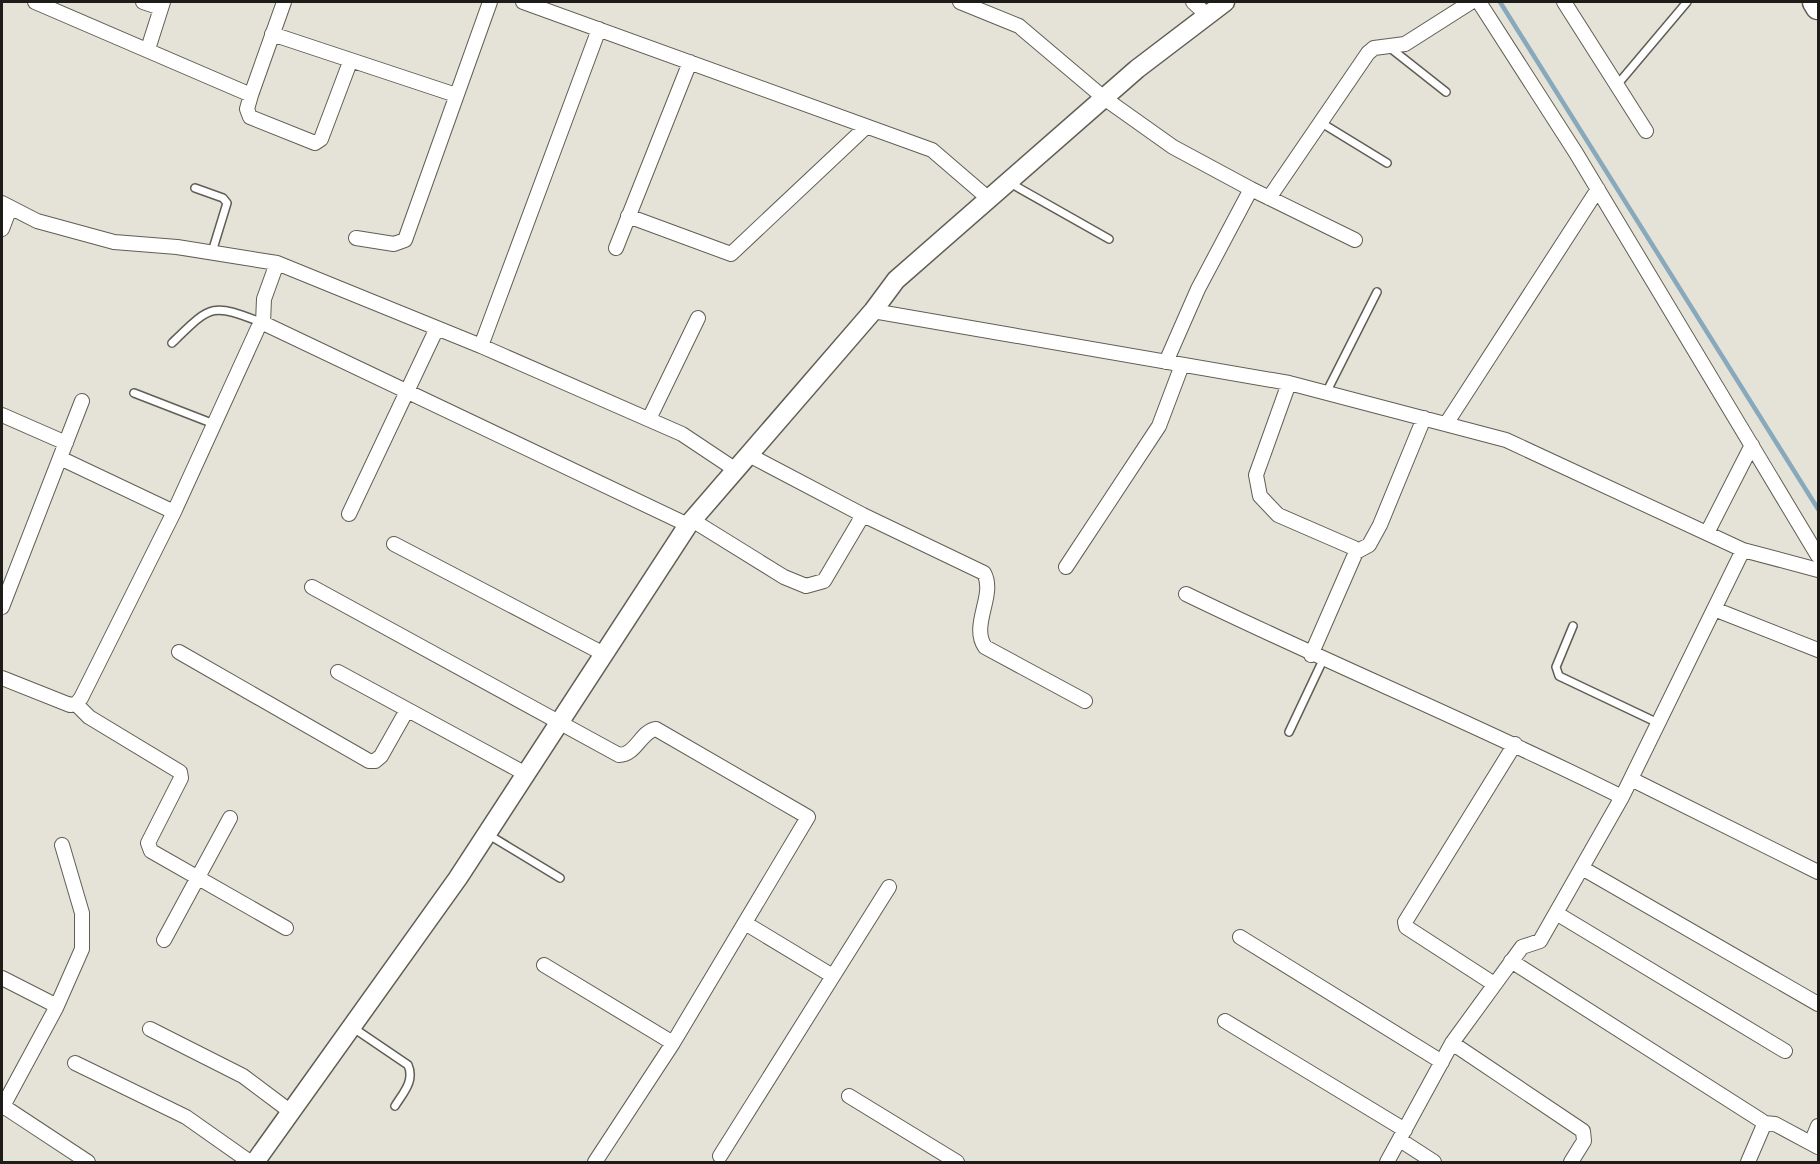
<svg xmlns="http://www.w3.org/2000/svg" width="1820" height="1164" viewBox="0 0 1820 1164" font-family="Roboto,sans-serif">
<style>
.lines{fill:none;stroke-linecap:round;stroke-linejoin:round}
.stream{stroke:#88a8bc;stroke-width:4.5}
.service-casing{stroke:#605e54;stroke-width:10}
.minor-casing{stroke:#605e54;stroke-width:16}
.tertiary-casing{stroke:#605e54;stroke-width:21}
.trunk-casing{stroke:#605e54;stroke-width:27}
.service{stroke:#fff;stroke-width:7}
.minor{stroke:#fff;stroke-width:14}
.tertiary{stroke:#fff;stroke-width:18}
.trunk{stroke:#fff;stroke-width:24}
</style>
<rect width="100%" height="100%" fill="#e5e2d7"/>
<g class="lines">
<path class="stream" d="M1500 2 1818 509"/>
<g class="service-casing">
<path id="service" d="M1389 47 1446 92
M1617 85 1687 2
M1320 122 1387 163
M1010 183 1109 239
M195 188 223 198 227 203 212 252
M172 343C212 304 211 303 263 323
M134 393 214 424
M1326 393 1377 292
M1573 626 1556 667 1559 676 1658 723
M1289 732 1323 660
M489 835 560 878
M352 1027 408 1065C415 1081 403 1093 395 1106"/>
</g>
<g class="minor-casing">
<path id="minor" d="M35 2 251 95 247 109 250 117 315 143 321 139 350 62
M143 2 161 8
M523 2 932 150 989 199
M960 2 1019 26 1104 98 1173 147 1251 189 1355 240
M1193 2 1207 15
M1479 2 1576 153 1818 556
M1564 2 1646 131
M272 34 456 95
M148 49 163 2
M251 95 284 2
M1269 198 1368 53 1374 48 1405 44 1471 2
M2 203 37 221 114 242 177 247 277 263 481 346 682 434 736 470
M628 216 731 254 866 127
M2 229 10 208
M356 238 394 244 405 240 490 2
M616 248 690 62
M873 311 1289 383 1506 440 1743 550 1818 570
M263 323 264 299 277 263
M481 346 599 29
M1166 362 1198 289 1251 189
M1289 383 1256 475 1260 496 1278 515 1354 548 1356 552 1311 655
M2 415 66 443
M649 419 698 318
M1446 424 1598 189
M749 455 863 515 984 573C996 595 970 625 985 647L1085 701
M60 458 174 512
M349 514 437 328
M692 520 784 577 806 586 824 581 863 515
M1707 533 1752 445
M394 544 604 654
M1356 552 1369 545 1380 525 1424 418
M1066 567 1159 426 1182 365
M312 587 619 755C636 755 641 731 656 729L808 817 673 1043 595 1162
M1186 594C1330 664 1478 725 1622 797
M2 607 82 401
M1714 609 1818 650
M179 652 369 761H375L381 756 407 710
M338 672 526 774
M2 678 70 705 76 704 81 698 174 512 258 328 263 323 688 525
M76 704 89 717 180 772 181 778 148 843 151 851 286 928
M1631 779 1818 872
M1582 868 1818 1004
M1556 913 1785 1051
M745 923 831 975
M1240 937 1442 1062
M164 940 230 818
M1511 961 1762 1121 1763 1127 1748 1162
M544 965 673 1043
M2 978 53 1004 56 1008 2 1108
M1494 984 1406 927 1405 922 1515 744
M56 1008 82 949V913L62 845
M1225 1021 1405 1130
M150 1029 243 1076 291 1112
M1452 1043 1583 1131 1584 1141 1571 1162
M75 1063 186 1117 250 1162
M849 1096 957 1162
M3 1106 88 1162
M1764 1123 1775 1124 1818 1147
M1400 1140 1434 1162
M1811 1143 1818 1126
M720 1156 889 887
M1387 1162 1452 1043 1522 947 1540 941 1622 797 1743 550"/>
</g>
<g class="tertiary-casing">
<path id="tertiary" d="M255 1162 458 878 688 525 873 311 896 280 1137 69 1225 2"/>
</g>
<g class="trunk-casing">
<path id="trunk" d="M1815 2 1818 7"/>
</g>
<use href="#service" class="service"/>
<use href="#minor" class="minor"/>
<use href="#tertiary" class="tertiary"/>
<use href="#trunk" class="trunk"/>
</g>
<rect width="1820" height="1164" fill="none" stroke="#1d1c18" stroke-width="6"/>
</svg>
